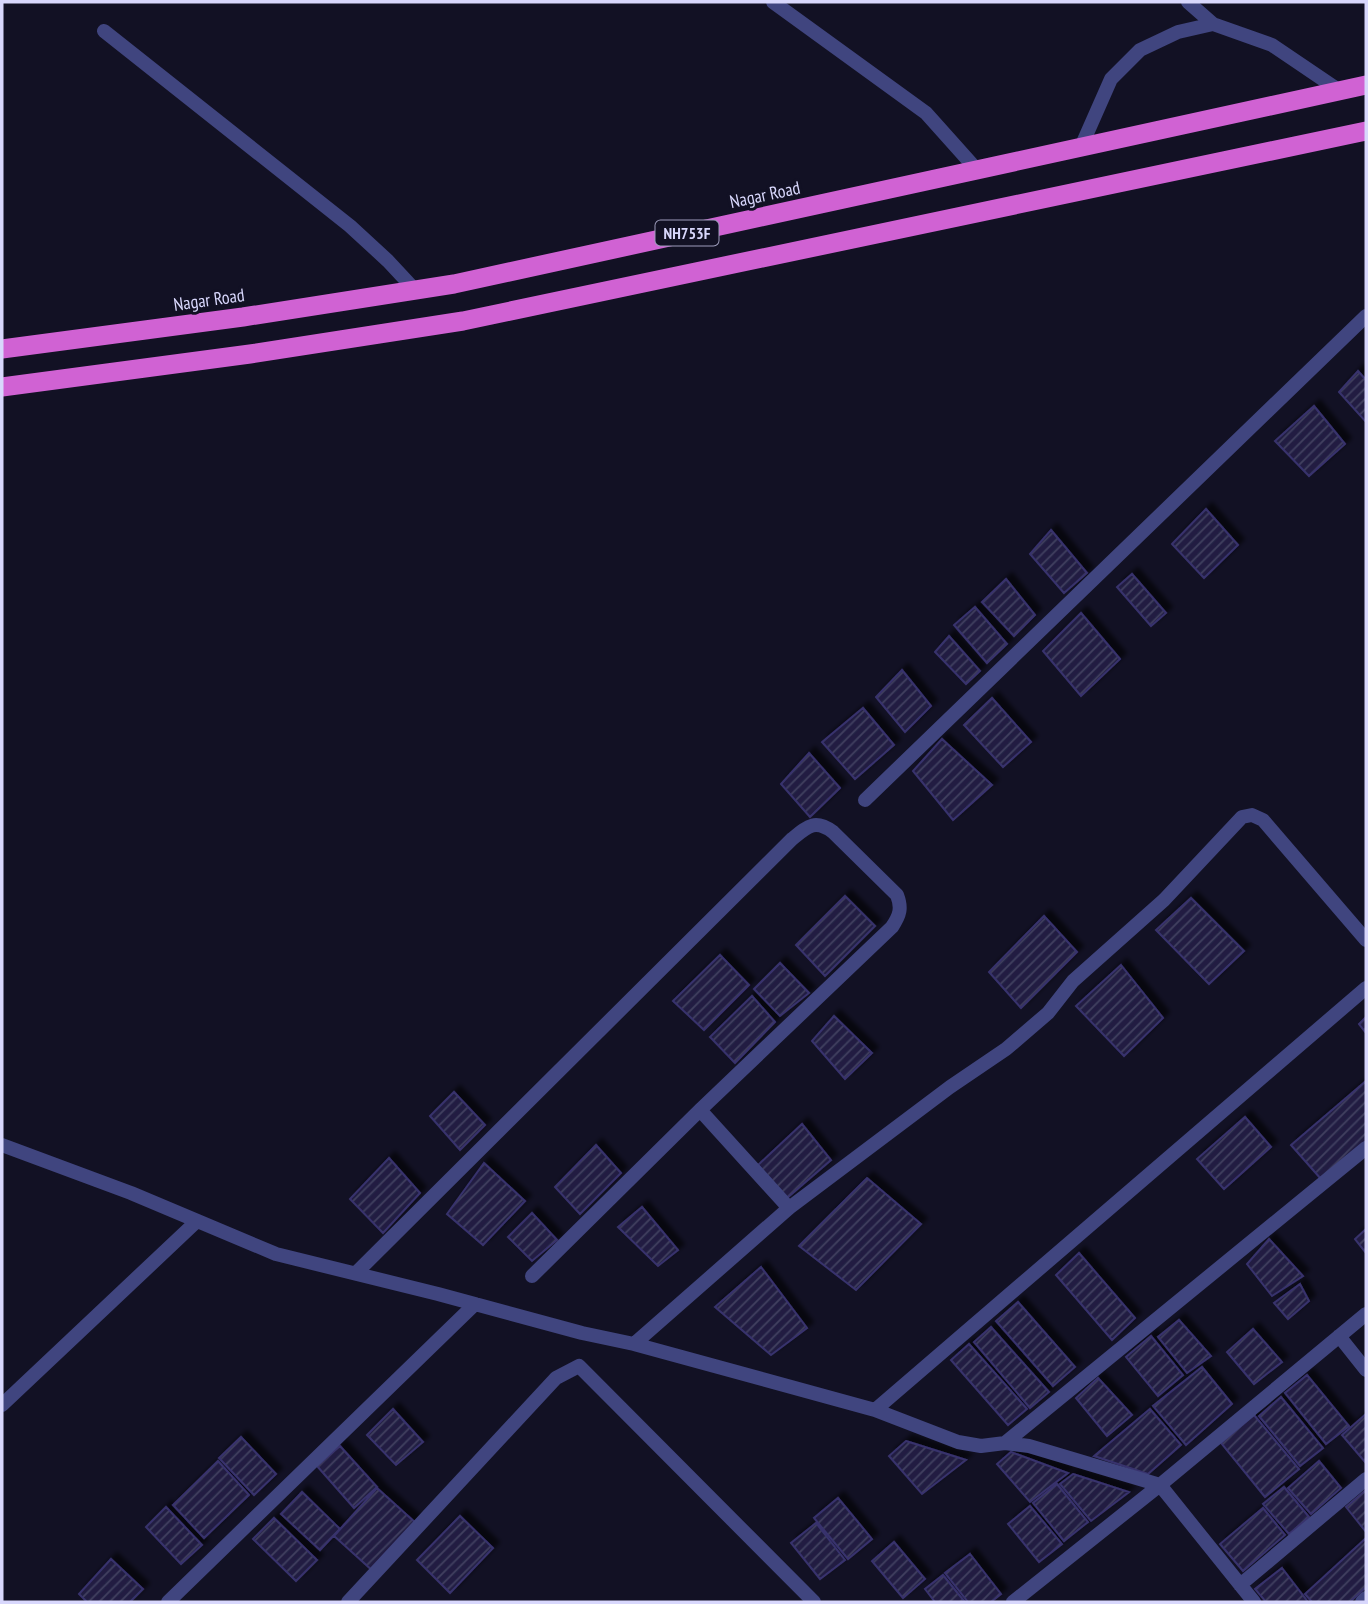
<svg xmlns="http://www.w3.org/2000/svg" width="1368" height="1604" viewBox="0 0 1368 1604" font-family="'PT Sans Narrow',sans-serif">
<style>
.building{fill:url(#building-hatch);stroke:#38336d;stroke-width:2;filter:url(#shadow)}
.lines{fill:none;stroke-linecap:round;stroke-linejoin:round}
.service{stroke:#40457f;stroke-width:14}
.minor{stroke:#40457f;stroke-width:14}
.trunk{stroke:#d062d3;stroke-width:19}
.labels{text-anchor:middle;stroke-width:6;stroke-linejoin:round;paint-order:stroke}
.shield{fill:#121124;stroke:#9d9cbb;stroke-width:2}
.shield-label{font-size:16px;font-weight:bold;fill:#d8d7fc}
.street-label{font-size:18px;fill:#d8d7fc;stroke:#121124}
</style>
<defs>
<pattern id="building-hatch" width="6" height="6" patternUnits="userSpaceOnUse" patternTransform="scale(1.75)"><rect width="6" height="6" fill="#221f43"/><path d="M-1 1l2-2M0 6l6-6M5 7l2-2" fill="none" stroke="#413f5f"/></pattern>
<filter id="shadow"><feDropShadow dx="6" dy="-6" stdDeviation="2" flood-color="#0009"/></filter>
</defs>
<rect width="100%" height="100%" fill="#121124"/>
<path class="building" d="M1358 371 1366 380V422L1339 392Z
M1314 406 1345 444 1309 476 1275 441Z
M1206 509 1238 545 1204 578 1172 544Z
M1051 530 1087 573 1064 593 1030 554Z
M1132 574 1166 613 1151 626 1117 587Z
M1006 579 1035 615 1014 636 982 602Z
M975 607 1007 644 987 663 954 625Z
M1081 613 1120 659 1081 696 1043 651Z
M949 636 980 671 966 684 935 652Z
M902 670 931 706 905 732 876 697Z
M992 698 1031 742 1003 767 964 725Z
M863 708 894 745 855 779 822 742Z
M942 739 992 785 953 820 913 771Z
M809 753 840 788 810 817 781 784Z
M845 896 875 926 825 976 796 945Z
M1191 898 1244 951 1209 984 1156 930Z
M1044 916 1077 952 1021 1008 989 972Z
M720 955 749 985 704 1030 673 1001Z
M780 963 809 993 780 1016 754 989Z
M1121 965 1163 1018 1124 1056 1076 1006Z
M752 996 775 1022 735 1063 710 1037Z
M834 1016 872 1053 845 1079 812 1041Z
M1366 1017V1033L1359 1024Z
M1366 1081V1141L1321 1179 1291 1145Z
M454 1092 485 1125 460 1150 430 1116Z
M1245 1117 1271 1147 1224 1189 1197 1159Z
M802 1124 831 1160 787 1198 758 1165Z
M596 1145 621 1173 580 1214 555 1187Z
M389 1158 420 1193 383 1233 350 1199Z
M484 1163 525 1201 483 1245 447 1214Z
M867 1178 921 1224 856 1290 799 1246Z
M642 1207 678 1250 658 1266 618 1227Z
M532 1213 557 1240 532 1261 508 1237Z
M1366 1229V1253L1355 1239Z
M1269 1239 1303 1276 1272 1296 1247 1264Z
M1079 1253 1135 1318 1112 1340 1056 1275Z
M761 1267 807 1328 771 1355 715 1307Z
M1300 1284 1309 1301 1288 1319 1274 1303Z
M1018 1302 1075 1367 1053 1386 996 1321Z
M1179 1320 1211 1356 1187 1373 1158 1337Z
M991 1327 1049 1392 1030 1408 974 1342Z
M1253 1329 1282 1362 1254 1384 1227 1352Z
M1151 1336 1183 1375 1158 1396 1126 1357Z
M969 1344 1027 1409 1008 1425 951 1360Z
M1202 1367 1232 1404 1186 1445 1153 1406Z
M1307 1375 1349 1426 1326 1444 1285 1393Z
M1098 1378 1132 1415 1107 1436 1076 1398Z
M1281 1397 1323 1448 1300 1466 1259 1416Z
M393 1409 423 1442 396 1465 367 1435Z
M1150 1409 1181 1445 1148 1474 1094 1456Z
M1366 1414V1461L1365 1462 1342 1435Z
M1254 1415 1299 1469 1265 1497 1221 1443Z
M241 1437 276 1474 254 1495 219 1458Z
M906 1441 966 1460 922 1494 889 1456Z
M340 1446 377 1487 354 1508 317 1466Z
M1011 1452 1068 1473 1030 1502 997 1464Z
M218 1461 249 1495 204 1538 173 1505Z
M1319 1461 1341 1488 1311 1514 1288 1488Z
M1073 1474 1129 1492 1091 1521 1060 1484Z
M1057 1484 1088 1522 1064 1541 1033 1503Z
M1284 1487 1309 1517 1289 1534 1263 1504Z
M377 1488 417 1524 374 1572 334 1536Z
M1366 1490V1532L1346 1507Z
M302 1492 340 1529 320 1550 281 1514Z
M838 1498 872 1539 848 1559 814 1518Z
M1030 1506 1062 1544 1039 1562 1008 1524Z
M166 1507 202 1545 181 1564 146 1527Z
M1263 1508 1285 1535 1243 1571 1220 1544Z
M460 1516 493 1548 450 1593 417 1560Z
M274 1518 317 1560 296 1581 253 1539Z
M816 1523 845 1560 820 1579 791 1543Z
M1366 1538V1587L1350 1602H1312L1305 1594Z
M894 1542 925 1579 903 1598 872 1561Z
M970 1554 1001 1594 991 1602H968L945 1573Z
M111 1559 143 1589 130 1602H87L79 1594Z
M1282 1568 1308 1602H1266L1255 1589Z
M943 1575 965 1602H935L925 1589Z"/>
<g class="lines">
<path class="service" d="M773 2 926 113 977 170
M1188 2 1213 24 1272 45 1340 91
M104 31 350 226 388 261 415 290
M1081 147 1111 79 1140 50 1178 32 1213 24"/>
<path class="minor" d="M865 800 1366 316
M700 1110 789 1208
M2 1145 131 1193 276 1254 438 1294 582 1333 634 1344 875 1410 958 1442 981 1446 1005 1443 1029 1446 1160 1485 1254 1602
M356 1273 792 839C808 826 815 819 833 832L897 895C902 908 900 915 892 927L700 1110 532 1276
M1339 1336 1366 1370
M634 1344 789 1208 950 1087 1006 1049 1048 1013 1073 981 1164 900 1242 817 1252 815 1263 820 1366 940
M2 1405 197 1221
M875 1410 1366 988
M1005 1443 1366 1148
M1240 1585 1366 1479
M168 1602 475 1304
M348 1602 556 1378 579 1366 814 1602
M1013 1602 1160 1485 1366 1314
M1362 1602 1366 1598"/>
<path class="trunk" d="M2 349 243 317 454 284 1366 85
M2 387 250 354 463 321 1366 131"/>
</g>
<g class="labels">
<rect class="shield" x="655.5" y="220.5" width="63" height="25" rx="5"/>
<g class="shield-label">
<text x="687" y="239">NH753F</text>
</g>
<g class="street-label">
<text transform="translate(765 195) rotate(-12)" y="6">Nagar Road</text>
<text transform="translate(209 300) rotate(-8)" y="6">Nagar Road</text>
</g>
</g>
<rect width="1368" height="1604" fill="none" stroke="#d8d7fc" stroke-width="7"/>
</svg>
